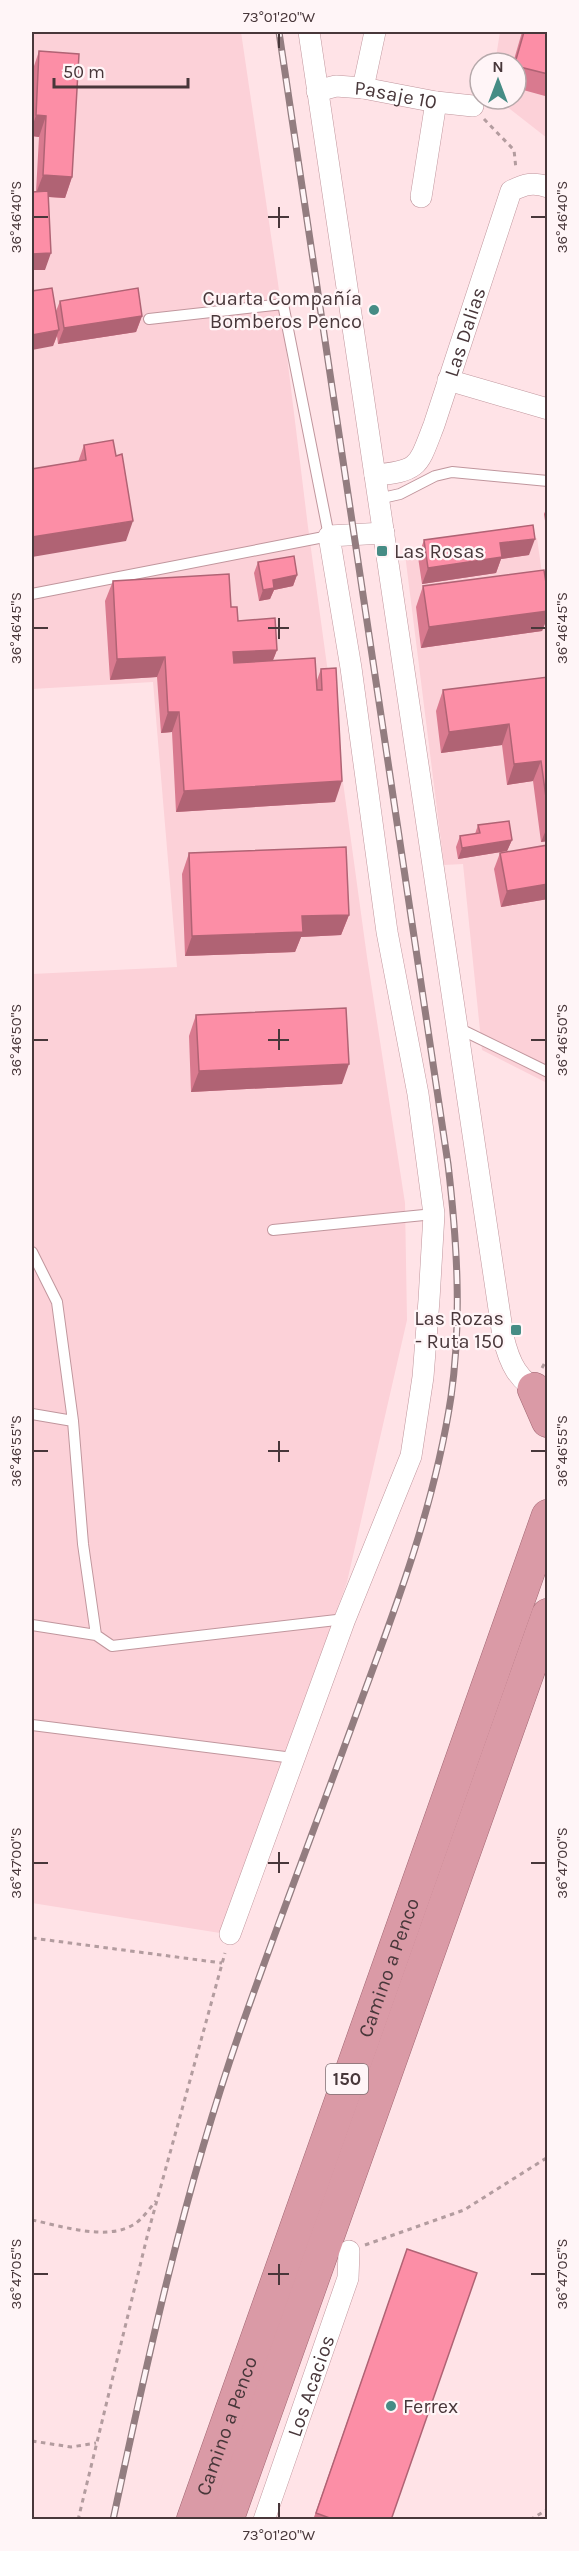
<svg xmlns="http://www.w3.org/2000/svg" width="579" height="2551" viewBox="0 0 579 2551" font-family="Karla,sans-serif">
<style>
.built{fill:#fcd1d8}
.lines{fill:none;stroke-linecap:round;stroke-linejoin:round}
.service-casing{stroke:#c0969d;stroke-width:12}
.minor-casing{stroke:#c0969d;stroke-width:22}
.trunk-casing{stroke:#a06672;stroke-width:34}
.path{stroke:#b39c9f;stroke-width:3;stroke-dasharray:4.5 4.5;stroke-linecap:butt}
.service{stroke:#fff;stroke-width:10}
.minor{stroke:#fff;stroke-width:21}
.trunk{stroke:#da9aa6;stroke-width:33}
.rail-casing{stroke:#937d80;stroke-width:7}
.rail{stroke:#fff5f7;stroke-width:4.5;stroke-dasharray:14;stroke-linecap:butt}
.wall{fill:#d97a8f}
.shaded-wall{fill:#b06374}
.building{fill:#fc8ea6;stroke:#b06374;stroke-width:1.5}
.ticks{fill:none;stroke:#48373a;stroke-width:2}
.poi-dot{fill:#468c85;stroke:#fff5f7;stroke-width:2}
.labels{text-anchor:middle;stroke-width:4.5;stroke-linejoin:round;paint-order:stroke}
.shield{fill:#fff5f7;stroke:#7f7073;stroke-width:1.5}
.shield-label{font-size:18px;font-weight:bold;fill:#48373a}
.street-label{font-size:20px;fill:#48373a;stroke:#fff5f7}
.poi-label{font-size:20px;fill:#48373a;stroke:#fff5f7;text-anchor:end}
.neatline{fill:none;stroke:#48373a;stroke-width:2}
.ticks-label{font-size:15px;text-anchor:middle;fill:#48373a}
</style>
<rect width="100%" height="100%" fill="#ffe3e7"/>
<path class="built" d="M32 32H241L278 283 308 527 367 957 405 1203 407 1320 347 1582 220 1933 32 1903V974L177 967 153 682 32 689Z
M500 32H547V138L497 99H516V63H495Z
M537 538 548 616 547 1083 482 1050 463 864 444 865 405 554Z"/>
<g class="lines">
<g class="service-casing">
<path id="service" d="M378 499 400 494 435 476 452 472 548 481
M32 594 329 536 283 304 149 319
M456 1027 548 1072
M273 1230 434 1214
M32 1252 57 1302 73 1421 83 1544 96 1635 112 1646 345 1619
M32 1414 73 1421
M32 1625 96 1635
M32 1725 293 1758"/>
</g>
<g class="minor-casing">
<g id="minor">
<path d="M309 32 503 1336C509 1362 518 1383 544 1393"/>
<path d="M363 88 375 32"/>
<path id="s1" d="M317 91 336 86 363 88 436 102 473 106"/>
<path d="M421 197 436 102"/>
<path d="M448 380 548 409"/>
<path id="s2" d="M375 475C420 471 418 466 434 425L511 191C525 184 533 182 548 187"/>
<path d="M230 1934 345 1619 411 1456 423 1377 429 1300 434 1214 418 1094 387 932 351 668 329 536 384 533"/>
<path id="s3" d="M264 2520 348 2278 349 2251"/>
</g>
</g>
<g class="trunk-casing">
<g id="trunk">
<path d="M534 1389 548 1421"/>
<path id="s4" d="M193 2520 548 1516"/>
<path d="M227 2520 548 1615"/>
</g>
</g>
<path class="path" d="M484 119 514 150 516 169
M542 1368 548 1357
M32 1938 222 1963
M32 2220C62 2226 105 2241 133 2225 142 2220 149 2209 156 2201
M365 2245 464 2210 548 2157
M32 2441 71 2447 96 2443
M78 2520 148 2233 225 1953
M530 2520 548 2509"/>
<use href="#service" class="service"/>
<use href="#minor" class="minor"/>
<use href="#trunk" class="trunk"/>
<g class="rail-casing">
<path id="rail" d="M113 2520C148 2356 184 2192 239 2034 278 1922 321 1812 361 1701 398 1602 435 1503 451 1397 462 1319 457 1241 448 1164L279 32"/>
</g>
<use href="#rail" class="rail"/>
</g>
<path class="wall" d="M522 32H548V88L545 96 516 88V63H513Z
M39 51 72 177 65 198 48 197 45 270 36 192 39 137 32 136V72Z
M60 301 142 316 136 332 58 344 57 336 53 346 56 311Z
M84 445 126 541 78 462Z
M548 505V541L544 514Z
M424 540 529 555 501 559 496 573 422 584 418 557Z
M258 562 297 575 293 586 274 590 270 599 259 601 254 573Z
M113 581 231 607 238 621 277 650 273 660 317 680 321 669 335 802 176 812 172 732 161 733 157 677 110 680 105 601Z
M423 586 548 596V616L542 631 421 648 416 607Z
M548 677V841L541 842 533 781 507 785 502 745 441 753 436 711 443 690Z
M478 825 512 840 507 851 458 859 456 847 460 836 475 834Z
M548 845V899L501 907 494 869 500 853Z
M189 853 349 915 341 935 301 937 295 952 185 956 182 874Z
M196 1015 342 1084 191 1092 189 1036Z
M407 2249 391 2520H313Z"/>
<path class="shaded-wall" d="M36 115 46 116 39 137 32 136V128Z
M43 175 72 177 65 198 35 196Z
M51 253 45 270H32V254Z
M142 316 136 332 58 344 64 328Z
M59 330 53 346 32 350V335Z
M133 521 126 541 32 557V537Z
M535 539 529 555 501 559 496 573 422 584 428 568 500 543Z
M297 575 293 586 274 590 270 599 259 601 263 590 273 580Z
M548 611V616L542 631 421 648 429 627Z
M277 650 269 670 226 673 233 652Z
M165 657 157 677 110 680 117 659Z
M168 712H179L172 732 161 733Z
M509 724 502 745 441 753 449 732Z
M541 761 533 781 507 785 514 764Z
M342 781 335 802 176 812 184 791Z
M548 825V841L541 842Z
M512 840 507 851 458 859 462 848Z
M548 884V899L501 907 507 891Z
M349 915 341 935 301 937 295 952 185 956 192 936 302 916Z
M349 1064 342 1084 191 1092 199 1071Z"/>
<path class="building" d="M524 32H548V74L516 66 515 63Z
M39 51 79 54 72 177 43 175 46 116 36 115Z
M48 191 51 253 32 254V192Z
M52 288 59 330 32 335V291Z
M138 288 142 316 64 328 60 301Z
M113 440 116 456 122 454 133 521 32 537V469L86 460 84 445Z
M533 525 535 539 500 543 502 557 428 568 424 540Z
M294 556 297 575 273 580 274 588 263 590 258 562Z
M544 570 548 596V611L429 627 423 586Z
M229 574 231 607H237L238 621 275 618 277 650 233 652 234 663 315 658 317 690H322L321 669 336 668 342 781 184 791 179 712H168L165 657 117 659 113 581Z
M548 677V812L541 761 514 764 509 724 449 732 443 690Z
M509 821 512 840 462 848 460 836 480 833 478 825Z
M548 845V884L507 891 500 853Z
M346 847 349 915 302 916 303 932 192 936 189 853Z
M346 1008 349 1064 199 1071 196 1015Z
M407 2249 477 2273 391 2520H335L316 2513Z"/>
<path class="ticks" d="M279 33V48M279 207V228M33 217H48M268 217H289M531 217H546M279 618V639M33 628H48M268 628H289M531 628H546M279 1029V1050M33 1040H48M268 1040H289M531 1040H546M279 1441V1462M33 1451H48M268 1451H289M531 1451H546M279 1852V1873M33 1863H48M268 1863H289M531 1863H546M279 2264V2285M33 2274H48M268 2274H289M531 2274H546M279 2503V2518"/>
<g class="poi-dot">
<circle cx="374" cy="310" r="6"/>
<rect x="376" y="545" width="12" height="12" rx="3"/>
<rect x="510" y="1324" width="12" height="12" rx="3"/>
<circle cx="391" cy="2406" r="6"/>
</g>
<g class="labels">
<rect class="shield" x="326" y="2064" width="42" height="30" rx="4.5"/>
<g class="shield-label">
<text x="347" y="2085">150</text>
</g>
<g class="street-label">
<text dy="7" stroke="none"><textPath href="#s1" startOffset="80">Pasaje 10</textPath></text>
<text dy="7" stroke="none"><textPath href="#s2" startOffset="184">Las Dalias</textPath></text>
<text dy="7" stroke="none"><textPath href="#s4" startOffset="586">Camino a Penco</textPath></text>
<text dy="7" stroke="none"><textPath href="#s3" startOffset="142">Los Acacios</textPath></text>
<text dy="7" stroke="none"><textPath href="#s4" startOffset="100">Camino a Penco</textPath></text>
</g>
<g class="poi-label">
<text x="362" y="305">Cuarta Compañía<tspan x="362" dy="23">Bomberos Penco</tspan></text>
<text x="394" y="558" text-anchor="start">Las Rosas</text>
<text x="504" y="1325">Las Rozas<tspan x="504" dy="23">- Ruta 150</tspan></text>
<text x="403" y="2413" text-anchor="start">Ferrex</text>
</g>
</g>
<rect width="579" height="2551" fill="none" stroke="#fff5f7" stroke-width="66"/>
<g transform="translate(498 81)"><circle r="28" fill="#fff5f7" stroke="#b6a9ab" stroke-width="1.5"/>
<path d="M0-4.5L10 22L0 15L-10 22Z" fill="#468c85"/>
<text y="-9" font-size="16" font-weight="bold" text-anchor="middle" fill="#48373a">N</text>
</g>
<path d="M54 78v9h134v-9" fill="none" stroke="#48373a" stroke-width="3"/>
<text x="63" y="78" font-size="18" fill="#48373a" stroke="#fff5f7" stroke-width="4.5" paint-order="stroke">50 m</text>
<rect x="33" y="33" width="513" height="2485" class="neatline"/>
<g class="ticks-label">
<text x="279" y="22">73°01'20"W</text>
<text transform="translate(16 217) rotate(-90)" y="5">36°46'40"S</text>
<text transform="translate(562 217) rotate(-90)" y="5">36°46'40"S</text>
<text transform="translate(16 628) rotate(-90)" y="5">36°46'45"S</text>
<text transform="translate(562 628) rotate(-90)" y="5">36°46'45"S</text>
<text transform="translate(16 1040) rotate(-90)" y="5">36°46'50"S</text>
<text transform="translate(562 1040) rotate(-90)" y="5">36°46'50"S</text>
<text transform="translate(16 1451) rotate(-90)" y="5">36°46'55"S</text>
<text transform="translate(562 1451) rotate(-90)" y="5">36°46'55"S</text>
<text transform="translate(16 1863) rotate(-90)" y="5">36°47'00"S</text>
<text transform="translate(562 1863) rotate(-90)" y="5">36°47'00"S</text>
<text transform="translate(16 2274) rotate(-90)" y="5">36°47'05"S</text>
<text transform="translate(562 2274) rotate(-90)" y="5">36°47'05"S</text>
<text x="279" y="2540">73°01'20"W</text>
</g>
</svg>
